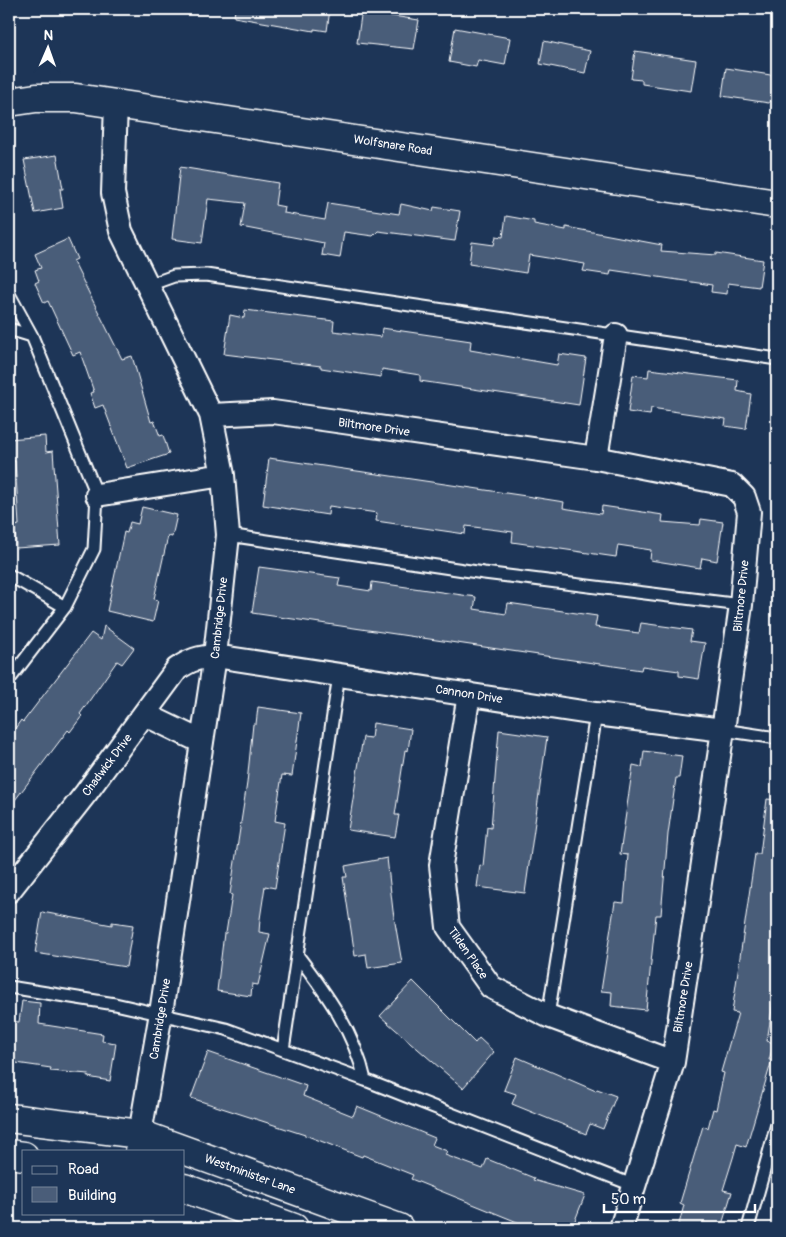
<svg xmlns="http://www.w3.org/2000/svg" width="786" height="1237" viewBox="0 0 786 1237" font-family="Pangolin,sans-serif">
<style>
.building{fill:#4a5d79;stroke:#fff}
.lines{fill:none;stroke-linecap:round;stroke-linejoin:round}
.lane-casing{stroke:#fff;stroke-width:15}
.street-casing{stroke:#fff;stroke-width:26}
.secondary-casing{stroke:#fff;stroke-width:31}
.lane{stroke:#1d3557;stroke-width:11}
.street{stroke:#1d3557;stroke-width:22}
.secondary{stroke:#1d3557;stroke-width:28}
.labels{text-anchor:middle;stroke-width:4;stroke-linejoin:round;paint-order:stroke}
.street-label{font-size:12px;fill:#fff;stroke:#1d3557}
</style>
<rect width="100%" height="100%" fill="#1d3557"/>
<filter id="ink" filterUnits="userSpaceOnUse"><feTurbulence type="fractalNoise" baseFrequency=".02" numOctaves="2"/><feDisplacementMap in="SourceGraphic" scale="10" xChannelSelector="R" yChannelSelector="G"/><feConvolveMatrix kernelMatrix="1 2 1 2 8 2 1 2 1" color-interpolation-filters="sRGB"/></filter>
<g filter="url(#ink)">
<path class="building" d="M235 9H330L327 31 314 29V31L234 17Z
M362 9H380L379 14 419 20 414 49 357 43Z
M455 28 510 38 505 65 478 60 476 67 449 62Z
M544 41 590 51 585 73 540 64Z
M635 51 696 60 691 91 642 84V80L631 79Z
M726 68 777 76V102L770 101 769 103 722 96Z
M57 155 63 189H60L63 208 35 213 24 160Z
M180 167 278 183 275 205 285 207 284 213 325 220 328 203 399 214 401 204 433 211 434 207 460 211 455 241 378 231 373 236 344 232 340 258 322 255 324 243 241 227 245 203 208 199 202 243 172 239Z
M506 216 534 221V224L566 230V227L662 245 661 251 716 255V253L763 260 759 287 728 283 727 294 711 292 712 285 611 270 610 275 583 271 585 264 529 255 526 273 469 264 472 242 494 245 496 236 503 237Z
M68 239 77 259 73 261 122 359 132 356 151 422 154 421 160 436 163 435 169 454 127 468 103 405 95 408 90 393 94 392 80 352 73 355 48 301 44 303 35 283 39 281 35 270 41 268 35 254Z
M245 310 334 321 333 331 381 337 382 328 471 341 470 350 557 365 559 354 586 358 579 405 420 381V375L382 369 381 377 321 368V366L224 354 230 315 244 318Z
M649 369 738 380 737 391 751 394 746 429 725 426 726 419 651 408 650 415 628 412 633 375 648 377Z
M45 436 46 452 53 451 60 545 16 548 15 526 19 525 15 461H10L9 439Z
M269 458 526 496 564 502 563 508 601 514 602 506 663 515 662 522 700 525 701 519 723 522 717 561 702 558 700 568 650 560 651 550 618 545 616 557 512 542 513 532 466 526 465 534 376 521 377 513 329 506 328 515 263 505Z
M142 507 177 515 172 537 168 536 154 599 158 600 153 622 107 611 124 532 127 533 130 522 138 524Z
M259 567 340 578 338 586 371 591 372 582 476 597 474 609 506 614 508 603 597 616 595 627 623 631 639 633 641 623 692 630 690 641 705 643 699 679 679 676V671L642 666 641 670 252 613Z
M104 626 134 648 122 664 117 661 80 714 82 716 70 732 68 730 9 808V737L21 720 23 722 91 633 101 640Z
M258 707 301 713 292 776 282 775 275 821 285 823 275 888 265 886 260 919 259 932 270 934 258 985 252 984 251 996 217 991 224 933H226L232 895 230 894 247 783 253 724H256Z
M373 723 411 729 408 751 405 750 395 815H399L395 837 348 830 363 737 371 738Z
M499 730 547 737 525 893 477 887 480 865 483 866 487 827 491 828Z
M644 751 682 756 679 778H676L668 834 661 915H656L646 1010 611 1006 612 992 601 991 615 902 624 903 628 855 620 854 633 765 642 767Z
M767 799 777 800V1003H773L767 1041 774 1043 769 1060H772L746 1147 737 1144 733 1158 723 1190 732 1192 721 1228H678L684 1205 680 1203 703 1126 708 1128 713 1109 716 1110 724 1073 721 1072 738 1013 732 1012 755 854H760Z
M387 858 393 911 402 963 368 968 366 954 355 956 343 877H347L345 866Z
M42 912 112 925V922L133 925 126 967 35 953Z
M413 981 475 1043 479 1038 494 1052 463 1088 380 1016Z
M22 1001 40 1003 39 1024 103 1034 102 1041 116 1043 110 1081 88 1077 89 1074 50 1071 51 1068 9 1062V1021L19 1022Z
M208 1052 306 1086 303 1096 353 1116 357 1106 435 1138 432 1145 447 1151 445 1155 483 1169 487 1159 534 1178 533 1180 585 1195 572 1228H532L411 1179 413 1175 363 1155 362 1157 305 1135 191 1098Z
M517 1057 596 1091 597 1089 616 1096 603 1129 590 1124 586 1134 512 1104 516 1094 504 1090Z"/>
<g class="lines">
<g class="lane-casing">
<path id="lane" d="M146 286 174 276 206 275 777 359
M9 294 32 336 97 495 94 549 65 607 9 680
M9 329 32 336
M228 535 484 573 741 605
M9 575 65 607
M723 730 777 738
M298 956C326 993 355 1033 365 1080L635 1186
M9 987 115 1004 226 1029 365 1080
M548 1016 596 714
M283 1050 339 675
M748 1228 777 1124"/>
</g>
<g class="street-casing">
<path id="street" d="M116 103 113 193 121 231 211 415 223 475 228 535 215 656 161 1013 137 1151
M211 415 273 412 596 458 732 485 744 497 749 512 741 605 723 730 673 1062 621 1228
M596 458 616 335
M97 495 223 475
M469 694 441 865 448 927 491 987 548 1016 673 1062
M144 714 202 742
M9 891 86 793 177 669C190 660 199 657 215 656L596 714 723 730"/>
</g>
<g class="secondary-casing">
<path id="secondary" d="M9 102 36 98H76L777 204
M9 1118 140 1134 399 1228
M9 1154 24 1156
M184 1188 294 1228"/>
</g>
<use href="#lane" class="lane"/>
<use href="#street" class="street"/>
<use href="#secondary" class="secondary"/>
</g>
</g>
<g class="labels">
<g class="street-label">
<text transform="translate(393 145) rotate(9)" y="4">Wolfsnare Road</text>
<text transform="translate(374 427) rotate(8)" y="4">Biltmore Drive</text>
<text transform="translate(741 596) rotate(-84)" y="4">Biltmore Drive</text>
<text transform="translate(219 618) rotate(-84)" y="4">Cambridge Drive</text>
<text transform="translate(469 694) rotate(9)" y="4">Cannon Drive</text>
<text transform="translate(107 765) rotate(-53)" y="4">Chadwick Drive</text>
<text transform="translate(468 953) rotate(55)" y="4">Tilden Place</text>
<text transform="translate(683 997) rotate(-81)" y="4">Biltmore Drive</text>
<text transform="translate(160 1019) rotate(-81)" y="4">Cambridge Drive</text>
<text transform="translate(250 1174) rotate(20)" y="4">Westminister Lane</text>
</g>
</g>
<rect width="786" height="1237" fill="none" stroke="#1d3557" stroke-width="30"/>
<rect x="15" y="15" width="756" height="1207" fill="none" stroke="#fff" stroke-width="2" filter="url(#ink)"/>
<rect x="22" y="1150" width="162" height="65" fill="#1d3557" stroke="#77869a"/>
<rect x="32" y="1166" width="25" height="8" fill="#1d3557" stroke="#77869a"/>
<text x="68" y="1174" font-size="15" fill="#ffffff">Road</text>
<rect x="32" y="1187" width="25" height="15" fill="#4a5d79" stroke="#77869a"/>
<text x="68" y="1200" font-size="15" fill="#ffffff">Building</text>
<g transform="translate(48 48) rotate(2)" stroke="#1d3557" stroke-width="4" paint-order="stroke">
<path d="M0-4L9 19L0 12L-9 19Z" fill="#ffffff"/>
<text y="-8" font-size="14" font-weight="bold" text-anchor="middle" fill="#ffffff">N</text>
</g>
<path d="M604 1204v8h151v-8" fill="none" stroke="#ffffff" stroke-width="2.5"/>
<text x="611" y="1204" font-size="15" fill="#ffffff" stroke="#1d3557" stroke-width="4" paint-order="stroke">50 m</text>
</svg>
